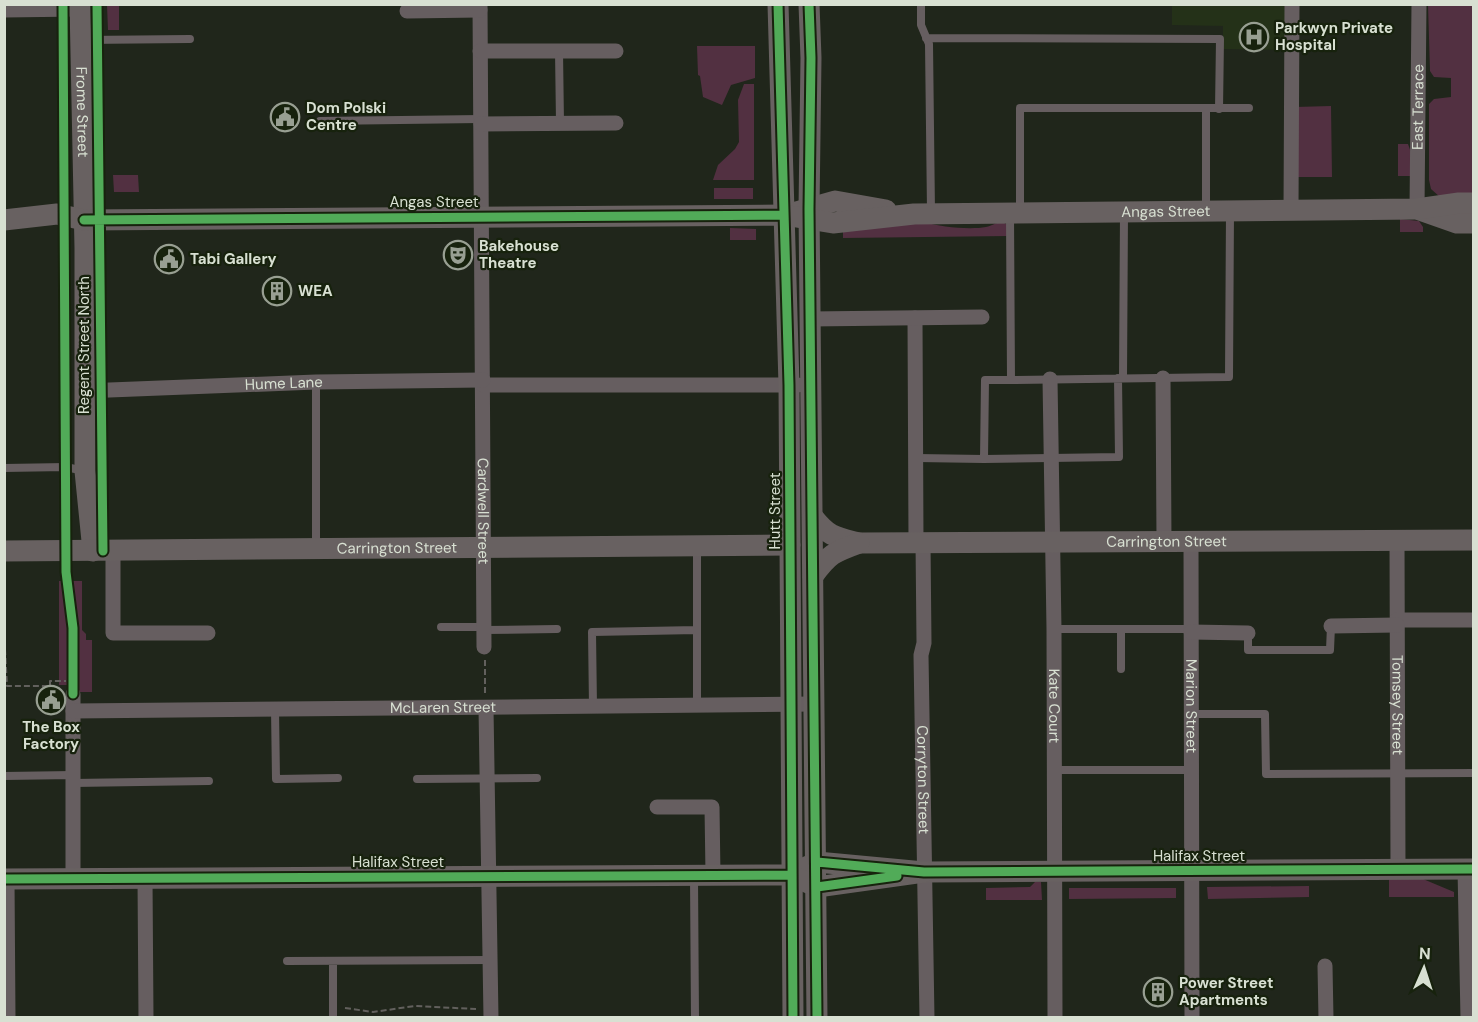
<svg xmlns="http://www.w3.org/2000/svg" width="1478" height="1022" viewBox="0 0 1478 1022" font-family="'DM Sans',sans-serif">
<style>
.built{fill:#243118}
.green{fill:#523041}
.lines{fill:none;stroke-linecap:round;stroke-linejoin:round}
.path{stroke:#62605d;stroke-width:2;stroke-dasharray:6 3;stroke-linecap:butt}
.lane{stroke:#665e60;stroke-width:8}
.street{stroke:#665e60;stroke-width:15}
.secondary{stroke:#686161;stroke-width:21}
.cycleway-casing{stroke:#17220d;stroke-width:13}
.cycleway{stroke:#51ab58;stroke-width:9}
.labels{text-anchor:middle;stroke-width:4.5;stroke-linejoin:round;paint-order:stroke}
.poi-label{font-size:15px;font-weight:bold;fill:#d8e0d2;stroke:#17220d;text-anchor:start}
.street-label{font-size:15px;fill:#d8e0d2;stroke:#17220d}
</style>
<rect width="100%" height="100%" fill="#20261b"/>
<path class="built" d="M1172 5H1286L1285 50 1223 49V26L1172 25Z"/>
<path class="green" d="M107 5H119V30H108Z
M1428 5H1473V198L1440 197 1431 189 1429 180V104L1434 99 1451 97V78L1434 77 1430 71Z
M697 46H755V78L731 85 722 105 703 97 700 76 698 75Z
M744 84H754V180H713L718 165 735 149 739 142 738 100Z
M1331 106 1332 177H1296L1295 107Z
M1398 144H1408L1413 158 1414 176H1398Z
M113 175H138L139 192H114Z
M714 188H753V199H714Z
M1400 219 1419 221 1423 227V232H1400Z
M924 222C940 227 970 230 986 227 995 225 999 219 1008 225L1009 236 843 238V228Z
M730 228 756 229V240H730Z
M59 581H62L69 624 70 685H59Z
M70 581H82V630L86 634V640H92V692H77L75 629Z
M1389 879H1423L1454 892V897H1389Z
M1035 882H1041L1042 900H986V888L1030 887Z
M1309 886V897L1208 899 1207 887Z
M1069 888H1176V898L1069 899Z"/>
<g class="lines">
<path class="path" d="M4 631 7 686H50V681H66
M485 660V693
M345 1008 373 1012 415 1006 476 1009"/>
<path class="lane" d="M921 4V25L929 44 931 212
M926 38 1220 39 1219 109
M83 40 190 39
M559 51 560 123
M1206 109V209
M320 121 481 119
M1020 211V108H1249
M1010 215 1011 380 1229 377 1230 212
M1123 378 1124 212
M316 382V549
M917 458 984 459 985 380H1011
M984 459 1119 457 1118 378
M4 468 66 467 84 471
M697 547V705
M441 627H484
M1054 629H1191
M484 630 557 629
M1248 633V650H1330L1331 626
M1121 669V629
M593 707 592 632 697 630
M275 709 276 779 338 778
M1192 714H1265L1266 774 1474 773
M1055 770H1192
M4 776 73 775
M417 779 537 778
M73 783 209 781
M694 878 695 1018
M287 961 490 960
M333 961V1018"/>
<g class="street">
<path id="s1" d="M480 4 484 647"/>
<path d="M4 10 80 9"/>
<path d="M407 11 480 10"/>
<path d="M480 51H616"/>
<path d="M481 124 616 123"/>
<path id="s2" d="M1417 209 1419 4"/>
<path d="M1291 210 1292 4"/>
<path d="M915 318 916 542"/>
<path d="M810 319 982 317"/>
<path d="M1163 378 1164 541"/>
<path id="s3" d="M1050 379 1054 629 1055 1018"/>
<path d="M483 385H798"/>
<path id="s4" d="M84 391 316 382 483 380"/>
<path id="s5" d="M1397 540 1398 870"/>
<path id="s6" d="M1191 541 1192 1018"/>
<path id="s7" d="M923 542 924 643 921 655 927 1018"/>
<path d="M113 551V633H208"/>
<path d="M1397 620H1474"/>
<path d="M1331 626 1397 625"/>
<path d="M1191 632 1248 633"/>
<path d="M73 694V878"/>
<path d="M486 708 491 1018"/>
<path id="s8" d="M73 711 815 704"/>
<path d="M657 807H712L713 875"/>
<path d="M1465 869 1468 1018"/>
<path d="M145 878 146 1018"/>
<path d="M7 879 8 1018"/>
<path d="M1325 966 1326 1018"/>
</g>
<g class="secondary">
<path id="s9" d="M80 4 85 248V471L93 551"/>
<path d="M778 4 789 385 793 1018"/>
<path d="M809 4 811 58 809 209 817 1018"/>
<path d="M1420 210 1457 223H1474"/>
<path d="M796 212 835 201 886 210"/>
<path id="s10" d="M4 220 57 214 84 220 784 215 833 223 914 214 1417 209 1459 203H1474"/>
<path id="s11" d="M813 517C829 537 835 537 859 543L1474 540"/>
<path id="s12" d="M4 551 790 545"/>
<path d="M813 576C829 554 834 552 859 543"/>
<path d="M804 868 817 862 924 872 1474 869"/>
<path d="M4 879 766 875H791L817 887 924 872"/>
</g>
<g class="cycleway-casing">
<path id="cycleway" d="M63 4 66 572 73 628V694
M97 4 103 551
M778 4 789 385 793 1018
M809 4 811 58 809 209 817 1018
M84 220 784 215
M817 862 924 872 1474 869
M4 879 791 875
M817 887 897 876"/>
</g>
<use href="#cycleway" class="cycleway"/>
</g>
<defs>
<g id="hospital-ring" transform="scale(1.5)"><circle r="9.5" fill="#17220d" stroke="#989f92" stroke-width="1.5"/><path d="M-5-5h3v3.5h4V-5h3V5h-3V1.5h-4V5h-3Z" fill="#989f92"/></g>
<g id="civic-ring" transform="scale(1.5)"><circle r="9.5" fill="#17220d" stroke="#989f92" stroke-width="1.5"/><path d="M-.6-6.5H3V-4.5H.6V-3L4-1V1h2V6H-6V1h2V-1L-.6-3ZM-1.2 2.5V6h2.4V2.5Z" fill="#989f92"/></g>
<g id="theatre-ring" transform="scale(1.5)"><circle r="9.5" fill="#17220d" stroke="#989f92" stroke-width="1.5"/><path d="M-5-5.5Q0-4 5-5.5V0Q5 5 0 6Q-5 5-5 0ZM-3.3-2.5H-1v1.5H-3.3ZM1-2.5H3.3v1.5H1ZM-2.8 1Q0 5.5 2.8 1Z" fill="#989f92"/></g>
<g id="building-ring" transform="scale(1.5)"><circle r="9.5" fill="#17220d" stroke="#989f92" stroke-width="1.5"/><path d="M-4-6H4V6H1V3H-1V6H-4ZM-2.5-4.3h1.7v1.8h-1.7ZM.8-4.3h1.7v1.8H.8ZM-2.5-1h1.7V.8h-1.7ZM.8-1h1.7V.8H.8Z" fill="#989f92"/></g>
</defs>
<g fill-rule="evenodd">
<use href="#hospital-ring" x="1254" y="37"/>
<use href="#civic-ring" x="285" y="117"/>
<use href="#theatre-ring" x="458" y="255"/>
<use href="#civic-ring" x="169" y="259"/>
<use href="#building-ring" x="277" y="291"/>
<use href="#civic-ring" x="51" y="700"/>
<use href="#building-ring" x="1158" y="992"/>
</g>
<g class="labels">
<g class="poi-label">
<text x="1275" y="33">Parkwyn Private<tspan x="1275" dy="17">Hospital</tspan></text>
<text x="306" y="113">Dom Polski<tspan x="306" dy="17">Centre</tspan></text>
<text x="479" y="251">Bakehouse<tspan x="479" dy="17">Theatre</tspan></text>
<text x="190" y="264">Tabi Gallery</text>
<text x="298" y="296">WEA</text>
<text x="51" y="732" text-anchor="middle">The Box<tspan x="51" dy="17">Factory</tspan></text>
<text x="1179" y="988">Power Street<tspan x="1179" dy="17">Apartments</tspan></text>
</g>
<g class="street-label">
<text dy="5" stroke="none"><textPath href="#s2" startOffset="102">East Terrace</textPath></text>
<text dy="5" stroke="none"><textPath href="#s9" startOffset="108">Frome Street</textPath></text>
<text x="434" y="207">Angas Street</text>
<text dy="5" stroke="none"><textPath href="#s10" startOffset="1164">Angas Street</textPath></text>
<text transform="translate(84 345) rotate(-90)" y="5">Regent Street North</text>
<text dy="5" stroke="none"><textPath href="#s4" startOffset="200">Hume Lane</textPath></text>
<text dy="5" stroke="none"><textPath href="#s1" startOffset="507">Cardwell Street</textPath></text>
<text transform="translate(775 511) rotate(-90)" y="5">Hutt Street</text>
<text dy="5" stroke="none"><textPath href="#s11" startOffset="362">Carrington Street</textPath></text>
<text dy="5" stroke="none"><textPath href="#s12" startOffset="393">Carrington Street</textPath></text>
<text dy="5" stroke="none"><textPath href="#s5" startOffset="165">Tomsey Street</textPath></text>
<text dy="5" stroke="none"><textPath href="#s3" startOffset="327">Kate Court</textPath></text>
<text dy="5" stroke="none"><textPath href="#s6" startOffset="165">Marion Street</textPath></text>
<text dy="5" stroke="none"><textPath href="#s8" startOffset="370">McLaren Street</textPath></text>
<text dy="5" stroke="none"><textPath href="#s7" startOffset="238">Corryton Street</textPath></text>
<text x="1199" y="861">Halifax Street</text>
<text x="398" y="867">Halifax Street</text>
</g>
</g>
<rect width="1478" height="1022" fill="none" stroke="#d8e0d2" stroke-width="12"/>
<g transform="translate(1424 968) rotate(3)" stroke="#17220d" stroke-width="4.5" paint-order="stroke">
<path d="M0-4.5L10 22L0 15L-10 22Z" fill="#d8e0d2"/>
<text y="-9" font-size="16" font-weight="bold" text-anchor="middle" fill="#d8e0d2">N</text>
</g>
</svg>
